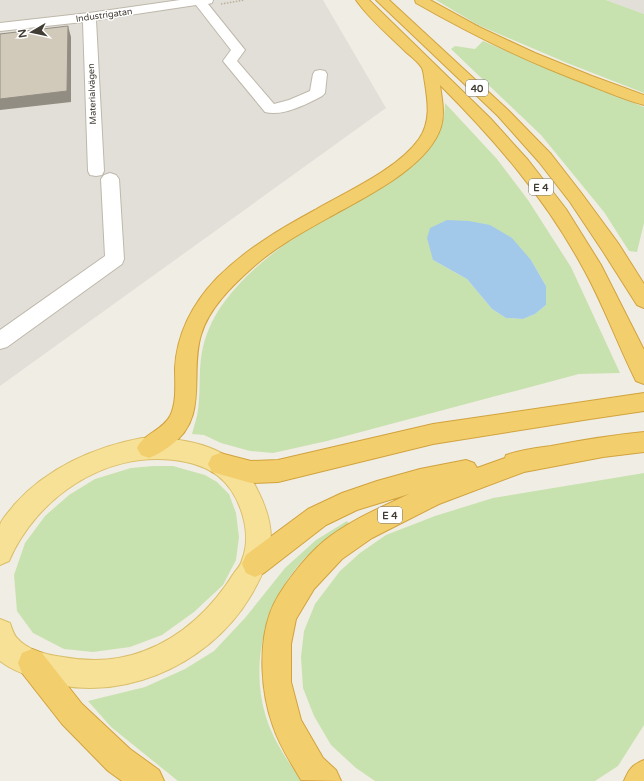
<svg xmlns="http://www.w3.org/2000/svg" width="644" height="781" viewBox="0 0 644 781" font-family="'Varela Round',sans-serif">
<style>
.industrial{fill:#e2dfd9}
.green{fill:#c8e2af;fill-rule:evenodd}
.water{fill:#a3c9ea}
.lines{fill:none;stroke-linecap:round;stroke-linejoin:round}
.minor-casing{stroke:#beb8aa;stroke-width:2}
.major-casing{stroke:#dabe69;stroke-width:2}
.highway-casing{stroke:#d1a33e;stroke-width:2}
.path{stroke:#bcb29a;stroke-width:1.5;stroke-dasharray:1.5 1.5;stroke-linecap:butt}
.minor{fill:#fff;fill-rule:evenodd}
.major{fill:#f6e197;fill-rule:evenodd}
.highway{fill:#f3ce6d;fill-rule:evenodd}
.shaded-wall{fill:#928d82}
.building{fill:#d1c9ba;stroke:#928d82}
.labels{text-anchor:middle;stroke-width:3;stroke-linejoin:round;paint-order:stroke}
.far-street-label{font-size:9px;fill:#423d34;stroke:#fff}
.shield{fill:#fff;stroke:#7b7771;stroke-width:1}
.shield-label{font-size:10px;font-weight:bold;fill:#423d34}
</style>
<rect width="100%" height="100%" fill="#f0ede4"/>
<path class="industrial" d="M0 0H323L386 108 0 386Z
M606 0H644V14Z"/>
<path class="green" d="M436 0H606L644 14V93L567 63 478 25Z
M483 41 539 65 644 107V223L637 252 629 251 604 212 541 135 451 49 455 46 475 49Z
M445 103 497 159 528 200 571 267 620 373 579 374 327 441 273 453 250 451 221 443 204 435 192 434C194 426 197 418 198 410 201 389 198 367 203 347 207 330 215 314 225 301 251 266 288 241 325 218 371 191 445 166 445 103ZM433 260H531L546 286V305L535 314 523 319 506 318 492 309 467 279Z
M153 466H173L205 475 217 482 229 494 236 513 239 537 236 560 223 585 194 612 162 635 130 647 93 652 64 649 33 633 17 611 14 575 25 543 45 516 69 495 95 479 131 468Z
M644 473V725L618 766 595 781H375L356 768 331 745 314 716 303 688 301 657 304 631 315 604 340 571 360 553 386 535 435 516 493 498Z
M347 521 349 524C333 535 317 546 303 560 266 601 249 663 266 717 273 740 288 761 301 781H178L111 727 88 701 145 687 185 669 214 651 245 618 285 568 316 540Z"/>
<path class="water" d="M447 220 469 221 490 225 512 238 531 260 546 286V305L535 314 523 319 506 318 492 309 467 279 433 260 427 238 430 228Z"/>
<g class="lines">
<g class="minor-casing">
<path id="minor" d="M180 0H213L212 3 208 4 245 50 237 61 274 104 289 100 310 91 313 74 315 71 320 70 325 71 327 74 325 93 322 96C307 104 282 117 265 112L223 61 231 50 196 5 96 20 104 171 102 175 96 176 90 175 88 171 83 22 0 31V23L89 13Z
M110 173 116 175 119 179 124 259 122 264 7 347 0 349V330L105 256 101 179 104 175Z"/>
</g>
<g class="major-casing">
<path id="major" d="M142 438C186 437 237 446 258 491 279 533 273 558 250 597 208 667 114 708 35 678 23 674 10 669 0 661V619L10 623C12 628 13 634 17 638 27 650 47 655 63 657 89 662 118 661 144 651 182 637 213 607 234 573 237 569 241 565 242 560 253 533 240 493 218 476 205 466 190 462 174 460 105 451 36 498 9 561L0 565C0 555 0 533 0 525 2 518 10 511 14 505 47 468 94 447 142 438Z"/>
</g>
<g class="highway-casing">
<path id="highway" d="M356 0H369L490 118 528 160 566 209 601 265 642 346 644 350V384L636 381C617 343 603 303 582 266 545 198 495 140 440 85 442 99 445 114 441 127 428 168 363 198 328 218 301 233 274 248 252 268 232 286 209 308 201 335 189 374 210 418 170 446 163 451 157 455 149 458L141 455 137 448C144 433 162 431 170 416 177 403 175 383 175 368 177 333 193 303 217 278 246 249 280 229 315 210 346 192 398 169 419 139 431 122 428 102 425 83 424 79 424 72 422 68 419 63 412 57 407 53 391 37 369 19 356 0Z
M376 0H389L508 110 551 154 582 194 618 243 644 284V308L637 305 604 253 570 202 539 162 498 116Z
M415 0H430L479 27 535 53 592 76 644 95V105C625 100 607 92 589 85 529 63 472 35 416 3Z
M644 393V411L590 419 433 444 278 482 251 483 212 472 208 464 212 456 220 453 251 461 278 460 433 424Z
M644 432V452L603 457 524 472 439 504 372 538 342 559 314 589 296 619 291 644V682L301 720 323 758 336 770 341 781 301 780C291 763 279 745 273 726 261 693 258 646 270 613 278 590 306 556 324 541 350 520 380 508 409 494L357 510 326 525 264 573 255 577 246 573 242 564 246 555 308 509 342 493 377 481 420 469 466 460 474 463 477 468 505 458 506 455C520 450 536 448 551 446 582 440 613 435 644 432Z
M32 649 42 653 82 704 130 749 159 770 164 781H122L108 771 62 724 22 673 18 663 22 653Z
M644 760V781H624C629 769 632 765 644 760Z"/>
</g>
<path class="path" d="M221 4 244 0"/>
<use href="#minor" class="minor"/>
<use href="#major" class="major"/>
<use href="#highway" class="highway"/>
</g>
<path class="shaded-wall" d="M68 26 71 37V102L0 110V99Z"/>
<path class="building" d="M68 26 67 91 0 99V34Z"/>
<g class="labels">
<g class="far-street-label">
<text transform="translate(104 15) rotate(-8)" y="3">Industrigatan</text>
<text transform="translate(92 94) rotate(-92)" y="3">Materialvägen</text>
</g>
<g class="shield">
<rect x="466" y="80" width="22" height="16" rx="3"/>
<rect x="529" y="179" width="24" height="16" rx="3"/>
<rect x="378" y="507" width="24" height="16" rx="3"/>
</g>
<g class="shield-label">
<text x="477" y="92">40</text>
<text x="541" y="191">E 4</text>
<text x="390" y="519">E 4</text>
</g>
</g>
<g transform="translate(32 32) rotate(261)" stroke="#ffffff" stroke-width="3" paint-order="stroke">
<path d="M0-3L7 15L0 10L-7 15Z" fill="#423d34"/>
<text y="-6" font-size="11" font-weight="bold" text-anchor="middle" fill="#423d34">N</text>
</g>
</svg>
